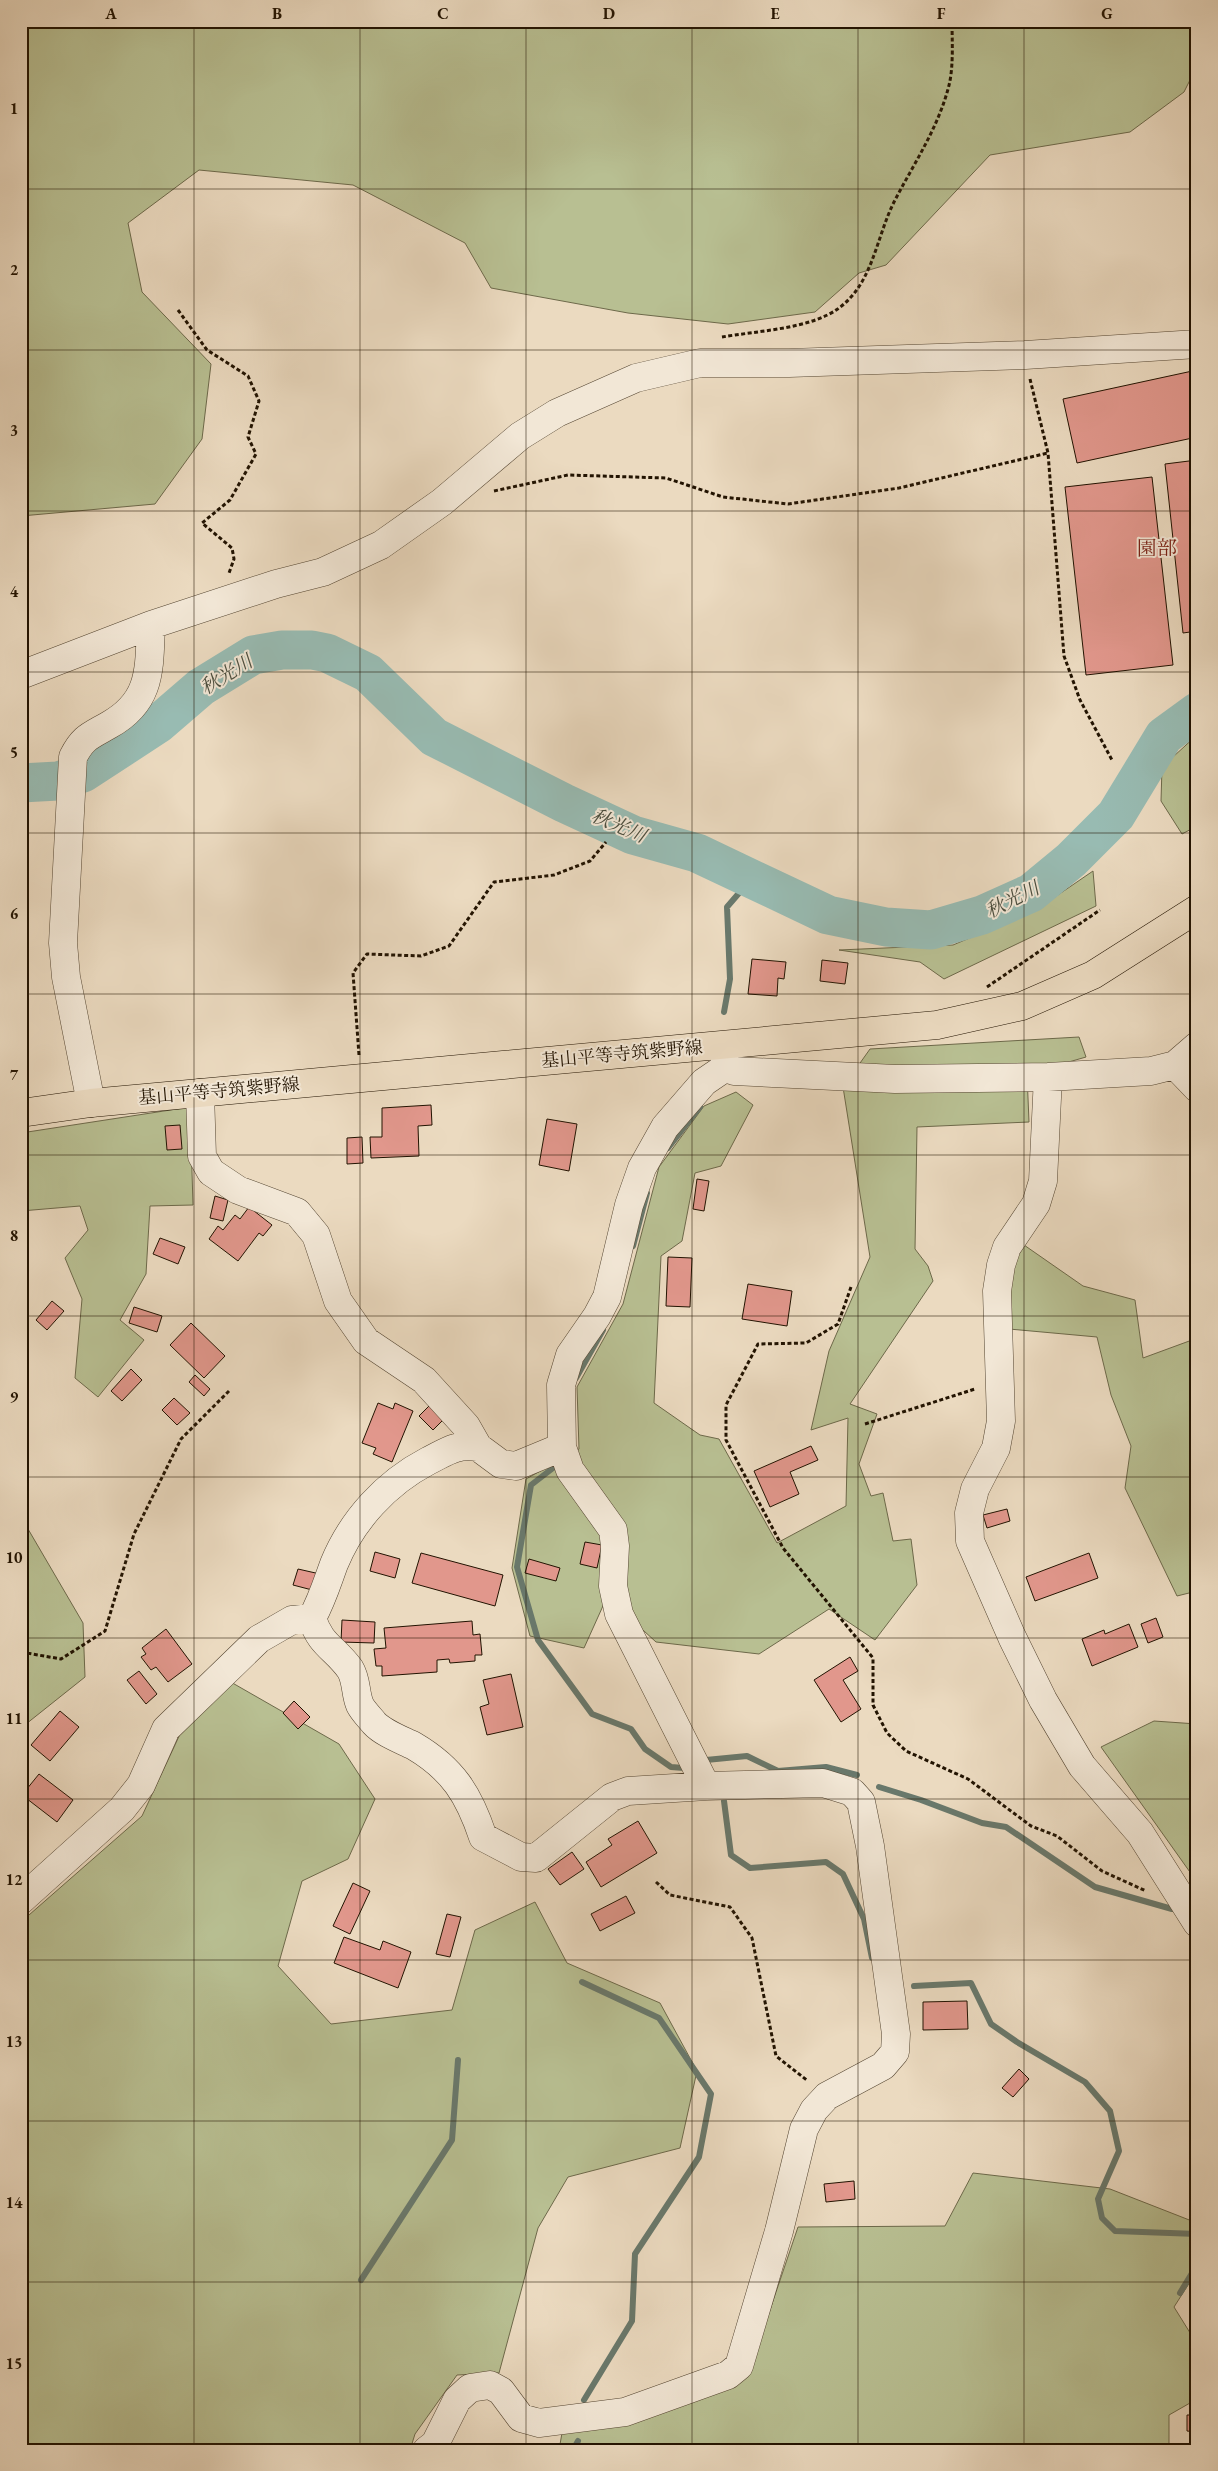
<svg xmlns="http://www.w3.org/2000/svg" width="1218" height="2471" viewBox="0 0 1218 2471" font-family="'EB Garamond','Noto Serif JP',serif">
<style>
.green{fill:#b8bf92;stroke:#6d694a}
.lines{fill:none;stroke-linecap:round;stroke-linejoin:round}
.stream{stroke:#69786b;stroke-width:6}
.river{stroke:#98bbb2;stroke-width:39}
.building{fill:#e1978c;stroke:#221301}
.minor-casing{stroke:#544531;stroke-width:29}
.major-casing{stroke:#221301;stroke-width:29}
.path{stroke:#221301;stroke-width:3;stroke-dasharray:4 2.5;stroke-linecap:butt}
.minor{stroke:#f2e7d6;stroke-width:28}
.major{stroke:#ebdac0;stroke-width:28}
.grid{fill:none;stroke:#221301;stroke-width:1;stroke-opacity:0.55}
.labels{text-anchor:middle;stroke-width:4;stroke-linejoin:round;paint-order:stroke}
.street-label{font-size:18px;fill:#221301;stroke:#f2e7d6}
.water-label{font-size:19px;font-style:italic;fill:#4b4e3f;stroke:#f2e7d6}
.quarter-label{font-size:20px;fill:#7a1f14;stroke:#f2e7d6}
.neatline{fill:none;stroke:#221301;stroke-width:2}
.grid-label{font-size:16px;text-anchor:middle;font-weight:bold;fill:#221301}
</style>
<rect width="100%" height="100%" fill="#ebdac0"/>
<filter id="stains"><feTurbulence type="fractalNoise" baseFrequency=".004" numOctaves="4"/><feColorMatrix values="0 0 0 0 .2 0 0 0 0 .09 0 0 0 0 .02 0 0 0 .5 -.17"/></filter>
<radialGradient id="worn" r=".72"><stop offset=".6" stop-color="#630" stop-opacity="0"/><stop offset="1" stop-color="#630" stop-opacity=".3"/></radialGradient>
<path class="green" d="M21 21H1197V66L1184 92 1130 132 990 155 886 265 859 273 815 312 728 324 628 313 491 288 465 243 353 185 199 170 128 223 142 292 211 364 202 439 155 504 21 516Z
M1197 735V826L1182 834 1161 801 1162 767Z
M1093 871 1096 906 944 979 920 962 839 950 953 945 1036 910Z
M1079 1037 1086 1057 1027 1074 1029 1122 917 1127 915 1249 928 1266 933 1281 850 1404 877 1414 859 1464 871 1496 883 1493 893 1541 911 1539 917 1585 875 1640 829 1609 759 1654 656 1642 607 1597 584 1648 530 1636 512 1568 526 1479 579 1449 577 1387 623 1304 659 1167 704 1106 736 1092 753 1105 721 1166 695 1173 682 1241 661 1256 654 1403 700 1435 719 1439 777 1543 846 1506 848 1418 811 1430 829 1351 870 1257 843 1087 870 1049Z
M190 1107 193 1205 150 1206 146 1274 120 1320 144 1340 98 1397 75 1378 82 1299 65 1258 88 1230 80 1206 21 1211V1133Z
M1024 1245 1083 1286 1135 1300 1143 1358 1192 1340 1197 1341V1591L1177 1596 1125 1488 1131 1446 1111 1395 1097 1337 1009 1329 1005 1279Z
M21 1517 83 1623 85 1677 21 1728Z
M229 1681 339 1744 375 1799 348 1859 302 1881 278 1966 331 2024 452 2010 475 1930 535 1902 567 1963 660 2003 697 2071 680 2148 568 2177 538 2228 499 2373 457 2375 415 2434 410 2450H21V1922L142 1816 181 1732Z
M1154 1721 1197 1724V1882L1101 1747Z
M973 2173 1110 2189 1197 2223V2271L1174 2307 1197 2344V2399L1169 2415V2450H559L562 2433 748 2375 798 2227 945 2226Z"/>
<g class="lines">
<path class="stream" d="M724 1012 730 979 727 907 752 878
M668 1148 700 1107
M633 1246 647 1193
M576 1378 603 1330
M553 1468 531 1485 517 1567 538 1640 592 1714 631 1729 645 1749 671 1767 684 1768
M706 1760 747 1756 778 1771 826 1767 857 1775
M879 1787 921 1800 982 1823 1006 1827 1095 1887 1172 1909
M724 1801 731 1855 750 1868 826 1862 843 1874 864 1919 872 1958
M582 1982 659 2018 711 2094 699 2157 635 2254 632 2321 584 2400
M914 1986 971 1983 991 2024 1017 2042 1085 2082 1110 2111 1119 2151 1098 2199 1102 2218 1115 2231 1197 2234
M361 2280 452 2140 458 2060
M1180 2293 1197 2265
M573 2450 578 2441"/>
<path class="river" d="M21 783 58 781 83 773 158 724 201 687 253 655 282 650H312L327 653 368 673 434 737 564 803 633 835 697 853 828 915 886 927 931 930 982 915 1031 893 1071 860 1116 815 1164 736 1197 712"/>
</g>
<path class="building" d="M1197 370V437L1077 463 1063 399Z
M1197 460V631L1183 633 1165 464Z
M1152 477 1173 665 1086 675 1065 487Z
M752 959 786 962 784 979 778 978 777 996 748 994Z
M822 960 848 963 845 984 820 981Z
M431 1105 432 1125 418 1126 419 1156 371 1158 370 1137H382V1108Z
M547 1119 577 1124 569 1171 539 1165Z
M180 1125 182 1149 167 1150 165 1126Z
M362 1137 363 1163 347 1164V1138Z
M697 1179 709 1181 704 1211 693 1209Z
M215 1196 228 1200 223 1221 210 1218Z
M249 1207 272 1225 263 1236 259 1233 238 1261 209 1239 218 1226 223 1230 235 1215 240 1219Z
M160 1238 185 1247 178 1264 153 1254Z
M668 1257 692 1258 690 1307 666 1306Z
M748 1284 792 1291 787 1326 742 1319Z
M52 1301 64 1311 47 1330 36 1320Z
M134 1307 162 1316 157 1332 129 1323Z
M191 1323 225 1356 204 1378 170 1345Z
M131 1369 142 1380 122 1401 111 1391Z
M195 1375 210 1389 204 1396 189 1382Z
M174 1398 190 1413 177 1425 162 1410Z
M378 1403 393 1409 395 1403 413 1411 392 1462 373 1454 376 1448 362 1443Z
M430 1405 444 1419 433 1430 419 1416Z
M811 1446 818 1460 790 1472 799 1494 770 1507 754 1471Z
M1007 1509 1010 1521 987 1528 983 1515Z
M585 1542 602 1545 597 1568 580 1564Z
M375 1552 400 1559 395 1578 370 1571Z
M421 1553 503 1575 495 1606 412 1583Z
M1089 1553 1098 1578 1035 1601 1026 1577Z
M529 1559 560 1568 556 1581 525 1573Z
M298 1569 320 1574 316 1591 293 1585Z
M1156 1618 1163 1637 1148 1643 1141 1624Z
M342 1620 375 1622 374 1643 341 1642Z
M472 1621 473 1635 480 1634 482 1655H475V1661L450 1663 449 1659 437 1660V1672L382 1676V1666H376L374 1649 386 1648 384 1628Z
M1129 1624 1138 1647 1092 1666 1082 1639 1104 1630 1105 1634Z
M166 1629 192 1664 168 1682 156 1667 151 1670 141 1657 146 1654 142 1648Z
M850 1657 858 1671 843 1680 861 1709 841 1722 814 1680Z
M139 1671 157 1694 146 1704 127 1680Z
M511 1674 523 1727 487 1735 480 1707 489 1704 483 1680Z
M294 1701 310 1717 298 1729 283 1713Z
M60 1711 79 1727 50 1761 31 1745Z
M39 1774 73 1800 57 1822 22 1795Z
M638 1821 657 1853 601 1887 586 1862 612 1845 608 1839Z
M572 1852 584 1869 560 1885 548 1869Z
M353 1883 370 1891 350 1934 333 1926Z
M626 1896 635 1913 600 1931 591 1914Z
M447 1914 461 1917 450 1957 436 1954Z
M344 1937 380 1950 383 1941 411 1952 398 1988 334 1963Z
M967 2001 968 2029 923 2030V2002Z
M1019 2069 1029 2079 1013 2097 1002 2088Z
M854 2181 855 2199 826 2202 824 2184Z
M1187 2415H1197V2432L1187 2431Z"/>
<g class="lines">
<g class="minor-casing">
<path id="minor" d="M21 675 151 625 276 584 323 572 381 545 442 502 520 436 557 413 636 378 700 363H789L1025 355 1197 344
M723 1051 726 1067 734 1071 895 1079 1048 1077 1151 1071 1175 1065 1197 1046
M1175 1065 1197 1088
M1048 1077 1043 1181 1036 1204 1007 1247 1001 1265 997 1291 1001 1421 996 1448 975 1489 969 1513 970 1541 1012 1637 1043 1700 1082 1766 1140 1833 1197 1923
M200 1093 202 1156 211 1172 238 1190 297 1212 316 1235 338 1301 366 1341 424 1380 466 1426 478 1447 501 1464 516 1466 562 1447 561 1385 570 1355 597 1316 607 1297 629 1205 642 1168 665 1127 704 1082 726 1067
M91 1103 66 977 63 943 73 757C83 737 90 736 109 725 152 701 149 669 151 625
M562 1447 570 1470 613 1530 615 1546 613 1586 619 1614 706 1786
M312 1618C320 1645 335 1648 350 1669 357 1680 355 1694 360 1705 363 1711 370 1718 374 1723 383 1733 402 1740 414 1746 453 1769 469 1795 483 1837L521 1857 536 1858 612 1797 628 1791 706 1786 823 1783 852 1792 861 1802 870 1846 896 2034 895 2052 883 2066 827 2096 814 2110 804 2129 779 2231 739 2366 728 2375 625 2412 539 2423 521 2418 501 2391 490 2385 470 2388 457 2400 435 2444 427 2450
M21 1900 122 1809 141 1785 166 1729 259 1639 292 1620 312 1618C322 1600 327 1583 334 1564 352 1520 386 1483 428 1461 448 1451 455 1444 478 1447"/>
</g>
<g class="major-casing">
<path id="major" d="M21 1113 91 1103 937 1025 1022 1006 1093 975 1197 909"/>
</g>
<path class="path" d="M178 310 207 350 248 376 259 401 248 437 256 454 230 500 202 523 232 548 234 559 229 573
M722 337C756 331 811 329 839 308 873 283 876 238 894 202 913 165 937 130 948 89 954 69 952 42 952 21
M1030 379 1048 453 1064 656 1080 700 1112 760
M494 491 568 475 666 478 723 497 788 504 899 488 1048 453
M987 987 1100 910
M359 1055 353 973 367 954 421 956 449 946 494 882 554 875 590 861 606 842
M851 1287 838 1324 806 1343 758 1344 726 1405V1440L783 1548 873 1658V1705L887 1733 906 1751 968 1779 1031 1826 1057 1836 1102 1871 1146 1891
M865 1424 975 1389
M21 1652 61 1659 105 1631 134 1534 181 1439 229 1391
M656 1882 670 1895 730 1907 752 1938 776 2056 808 2081"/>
<use href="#minor" class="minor"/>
<use href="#major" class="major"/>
</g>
<path class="grid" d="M194 21V2450M360 21V2450M526 21V2450M692 21V2450M858 21V2450M1024 21V2450M21 189H1197M21 350H1197M21 511H1197M21 672H1197M21 833H1197M21 994H1197M21 1155H1197M21 1316H1197M21 1477H1197M21 1638H1197M21 1799H1197M21 1960H1197M21 2121H1197M21 2282H1197"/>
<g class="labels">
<g class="street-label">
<text transform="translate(622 1054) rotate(-5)" y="6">基山平等寺筑紫野線</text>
<text transform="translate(219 1091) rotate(-5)" y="6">基山平等寺筑紫野線</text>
</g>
<g class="water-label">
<text transform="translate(226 674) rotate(-32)" y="7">秋光川</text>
<text transform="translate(619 825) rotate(23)" y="7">秋光川</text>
<text transform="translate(1012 899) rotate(-27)" y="7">秋光川</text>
</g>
<g class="quarter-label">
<text x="1157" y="555">園部</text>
</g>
</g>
<rect width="1218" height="2471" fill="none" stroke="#ebdac0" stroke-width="55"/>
<rect x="28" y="28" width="1162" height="2416" class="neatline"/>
<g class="grid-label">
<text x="111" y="19">A</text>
<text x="277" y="19">B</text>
<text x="443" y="19">C</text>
<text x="609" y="19">D</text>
<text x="775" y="19">E</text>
<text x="941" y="19">F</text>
<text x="1107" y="19">G</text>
<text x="14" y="114">1</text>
<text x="14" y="275">2</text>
<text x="14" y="436">3</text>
<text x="14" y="597">4</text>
<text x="14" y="758">5</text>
<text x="14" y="919">6</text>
<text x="14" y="1080">7</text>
<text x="14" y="1241">8</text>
<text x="14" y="1402">9</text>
<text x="14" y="1563">10</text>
<text x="14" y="1724">11</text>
<text x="14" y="1885">12</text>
<text x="14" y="2047">13</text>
<text x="14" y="2208">14</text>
<text x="14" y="2369">15</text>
</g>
<rect width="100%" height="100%" filter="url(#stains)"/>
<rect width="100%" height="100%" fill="url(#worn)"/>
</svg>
